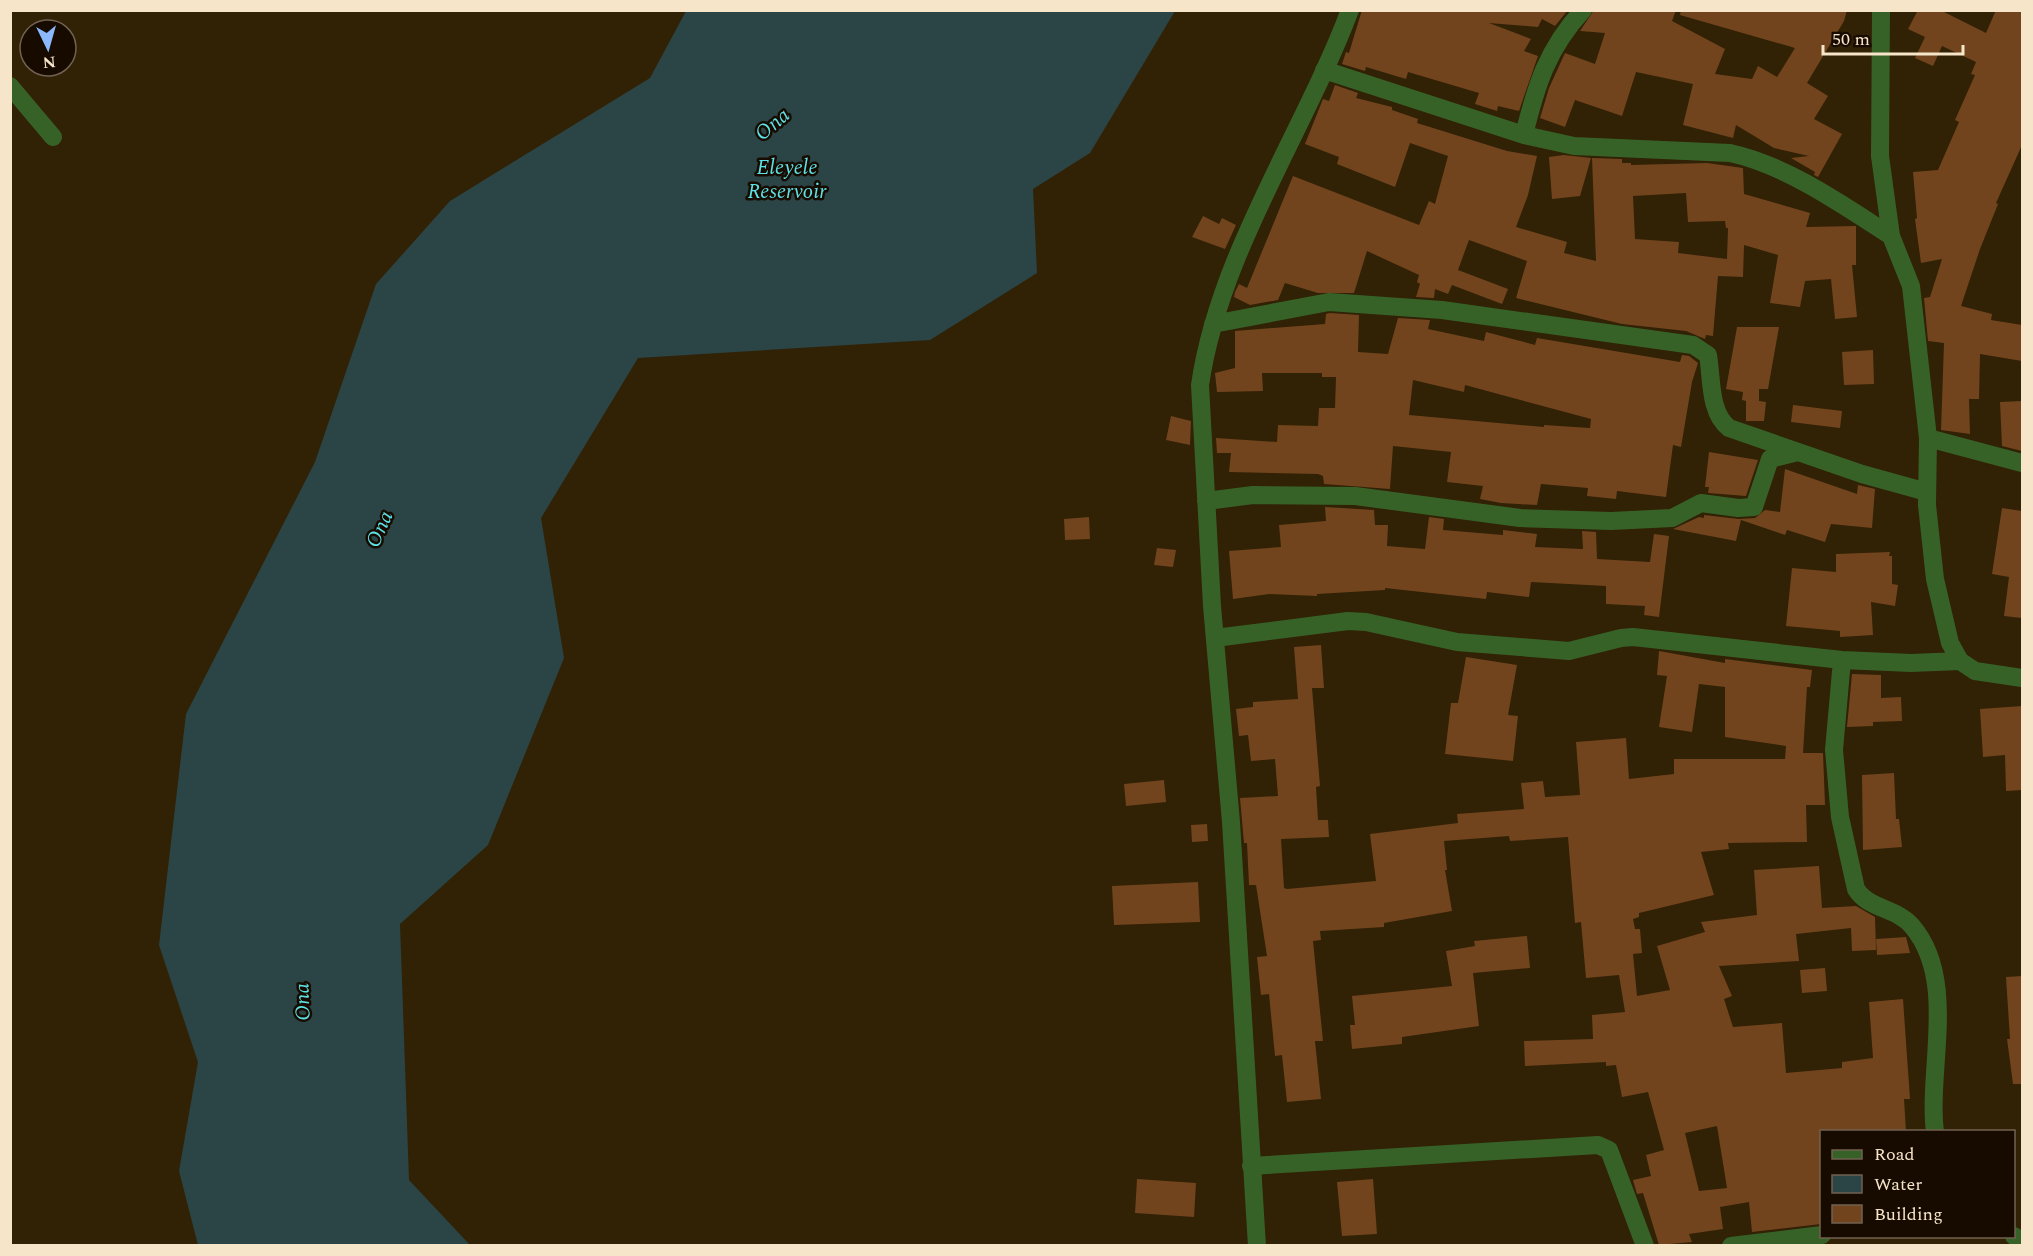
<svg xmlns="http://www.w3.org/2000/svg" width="2033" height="1256" viewBox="0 0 2033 1256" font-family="Spectral,serif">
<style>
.water{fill:#2b4546}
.building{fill:#71441e;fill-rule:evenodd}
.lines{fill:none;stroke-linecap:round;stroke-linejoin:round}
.minor{stroke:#376227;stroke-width:18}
.labels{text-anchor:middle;stroke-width:5;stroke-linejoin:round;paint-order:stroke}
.water-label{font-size:21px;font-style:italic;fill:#5ce1e6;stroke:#170b00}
</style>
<rect width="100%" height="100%" fill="#312105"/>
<path class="water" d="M686 11H1175L1090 153 1033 189 1037 273 930 340 638 358 541 518 564 658 488 845 400 924 409 1180 470 1245H198L179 1171 198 1062 159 945 186 714 315 462 376 284 450 201 650 78Z"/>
<path class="building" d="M1362 10H1568L1555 26 1542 19 1538 27 1489 23 1531 39 1524 51 1538 56 1519 111 1498 106 1497 111 1475 104 1479 93 1408 72 1406 79 1366 67 1365 71 1342 64 1346 52 1349 53Z
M1594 10H1676L1672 21 1725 49 1715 74 1752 79 1758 66 1777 77 1795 48 1680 15 1681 10H1847L1844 21 1807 83 1828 96 1814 119 1842 134 1818 177 1814 175 1815 172 1791 158 1809 156 1774 148 1736 125 1733 138 1683 125 1693 84 1636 72 1622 116 1575 100 1565 127 1540 118 1549 88 1565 53 1595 64 1605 33 1580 31Z
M1918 10H1940L1986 33 1996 10H2022V145L1996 203 1998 204 1980 249 1961 306 1992 314 1991 320 2022 325V361L1980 354 1979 399H1969L1970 434 1941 430 1944 343 1928 341 1924 298 1930 297 1942 259 1921 263 1915 219 1917 218 1913 172 1938 170 1959 122 1955 120 1975 75 1971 74 1976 62 1942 46 1933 66 1915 58 1925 37 1908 29Z
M1335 85 1358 93 1356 98 1392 107V110L1418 119 1417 123 1507 151 1537 156 1528 195 1516 227 1567 242 1564 253 1596 261 1592 158 1622 159V163H1631V165L1707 163 1743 168 1744 194 1810 213 1806 227 1856 226V265H1852L1857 317 1835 319 1831 279 1805 281 1800 307 1770 303 1778 255 1744 245 1743 277 1718 276 1713 336 1706 335 1705 339 1686 331 1622 324 1516 298 1527 261 1469 240 1458 270 1508 289 1502 304 1452 285 1448 294 1435 289 1434 298 1416 297 1420 284 1417 282 1419 275 1367 251 1354 293H1318L1285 283 1278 300 1250 305 1234 297 1235 292 1239 284 1247 288 1293 176 1419 225 1429 201 1435 204 1448 156 1410 143 1395 187 1337 164 1339 157 1305 144 1323 99 1329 101ZM1686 193 1688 222 1725 221 1726 228H1728L1727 259 1678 253 1679 242 1635 239 1633 196Z
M1564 155 1591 158 1580 196 1552 199 1549 157Z
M1203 216 1219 224 1222 218 1236 225 1225 249 1192 237Z
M1330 313 1359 315 1358 352 1388 354 1398 318 1430 320 1428 329 1484 341 1486 332 1535 345 1537 338 1680 362 1682 355 1689 356 1698 363 1692 382 1681 447 1673 445 1666 497 1617 491 1616 499 1587 496 1588 488 1541 484 1537 505 1501 503 1480 499 1483 486 1447 482 1451 452 1393 446 1390 489 1324 484 1323 476 1318 474 1229 472 1231 453H1217L1216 438 1277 442 1278 425 1318 426 1319 408H1335L1336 377H1322V373H1262L1263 391 1217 392 1215 373 1235 368V331L1325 324 1326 314ZM1413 380 1464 392 1465 385 1591 419 1590 428 1544 425V427L1409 415Z
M1737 327H1779L1768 389H1759V401L1766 402 1764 421H1746V401L1742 400 1743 392 1726 389Z
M1873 350 1874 384 1844 385 1842 352Z
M2022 401V451L2002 446 2000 402Z
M1793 405 1842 411 1840 428 1791 422Z
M1171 416 1191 421 1190 445 1166 440Z
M1709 452 1758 460 1746 496 1708 493 1709 487H1705Z
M1785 469 1857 494 1858 485 1875 489 1872 528 1831 524 1825 542 1787 530 1785 535 1741 520 1736 541 1673 529 1699 517 1704 518V515L1739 519 1755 518 1765 510 1780 512Z
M1325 507 1374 510 1375 525H1388L1387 546 1425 549 1429 517 1444 519 1443 530 1503 535V530L1537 534 1535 547 1583 549 1582 531 1596 532 1597 559 1650 562 1654 534 1669 536 1659 617 1644 615 1645 606 1606 604V586L1531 582 1529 597 1487 592 1486 599 1385 588V590L1317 594V596L1269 594 1233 599 1229 551 1281 547 1279 525 1326 521Z
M2002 508 2022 511V618L2004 616 2009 577 1992 574Z
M1089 517 1090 539 1065 540 1064 519Z
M1157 548 1176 550 1173 567 1154 565Z
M1890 552 1889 556H1892V584L1898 585 1895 606 1871 602 1873 635 1840 637V631L1786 626 1792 568 1836 572V554Z
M1321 645 1324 688H1312L1320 786 1316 787 1318 820H1328L1329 837 1281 839 1284 888 1287 889 1376 881 1370 834 1458 823 1457 814 1524 809 1521 783 1543 781 1545 797 1580 795 1576 742 1626 738 1629 779 1674 774V759H1785L1786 746 1725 737V687L1699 684 1692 732 1659 727 1667 676 1657 675 1659 651 1725 663V659L1812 670 1810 687H1807L1803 753H1823L1825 805H1806L1807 842 1728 843 1729 849 1701 852 1714 895 1639 913V917L1633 919 1635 929H1640L1642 953 1633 954 1637 996 1670 990 1657 946 1705 932 1701 922 1757 915 1754 870 1819 866 1822 908 1856 906 1875 917 1876 950 1852 951 1851 928 1796 934 1799 961 1719 966 1732 996 1724 999 1733 1027 1782 1023 1786 1073 1842 1068V1062L1873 1058 1869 1002 1903 999 1910 1099H1904L1906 1131H1821V1224L1752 1232 1749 1202 1720 1207 1723 1229 1689 1234 1692 1242 1659 1245 1643 1193 1637 1194 1633 1180 1651 1176 1646 1155 1664 1150 1648 1092 1622 1097 1616 1065 1606 1066V1062L1525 1066 1524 1041 1593 1039 1592 1015 1625 1012 1619 975 1586 978 1581 922 1575 923 1568 837 1510 841 1509 836 1444 841 1447 870H1445L1452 911 1384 923V927L1320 931 1321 940 1313 941 1323 1041H1315L1321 1099 1287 1102 1282 1055 1275 1056 1269 994 1261 995 1257 957 1267 956 1256 885H1249L1247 843H1244L1240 798 1278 796 1275 759 1251 761 1248 735 1239 736 1236 709 1253 707V702L1298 699 1294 647ZM1717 1126 1727 1188 1699 1191 1685 1133Z
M1466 657 1517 665 1508 715 1518 716 1513 761 1445 754 1451 703H1458Z
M1852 674 1881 675V698L1901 697 1902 721 1873 722V726L1847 727Z
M2022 706V790L2006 791 2005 755 1983 757 1980 709Z
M1894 773 1896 819H1899L1902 847 1863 850 1862 775Z
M1164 780 1166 802 1126 806 1124 784Z
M1207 824 1208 841 1192 842 1191 825Z
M1198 882 1200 922 1114 925 1112 886Z
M1527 936 1530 968 1473 973 1479 1026 1402 1037V1044L1352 1049 1350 1025H1355L1352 996 1452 986 1446 951 1475 946 1474 941Z
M1906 937 1910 953 1877 955 1876 939Z
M1825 968 1827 991 1802 993 1800 970Z
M2022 976V1084H2013L2007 1039H2010L2006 977Z
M1137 1179 1196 1183 1194 1217 1135 1213Z
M1373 1179 1377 1234 1342 1236 1337 1182Z"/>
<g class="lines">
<path class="minor" d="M1881 10 1880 156 1891 236 1911 286 1928 438 1927 505 1935 579 1950 643 1960 661 1975 671 2022 678
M1324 70 1524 135 1574 146 1730 153C1786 165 1843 205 1891 236
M10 86 53 137
M1524 135C1536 86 1547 49 1583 10
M1213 324 1329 302 1442 310 1693 345 1708 355C1712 378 1709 413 1729 428L1862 474 1927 492
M1928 438 2022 463
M1206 501 1253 495 1355 496 1520 518 1611 521 1672 518 1701 503 1738 508 1754 507 1770 459 1798 452
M1215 638 1348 621 1366 622 1457 642 1569 651 1621 638 1633 637 1842 660 1911 663 1960 661
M1842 660 1834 750 1840 817 1856 889C1868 909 1897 908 1912 926 1958 980 1927 1069 1935 1132
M1251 1166 1598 1145 1609 1150 1645 1246
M2014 1236 2022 1242
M1257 1246 1231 822 1212 606 1200 385C1219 254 1303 134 1350 10
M1731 1246 1822 1235"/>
</g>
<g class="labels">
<g class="water-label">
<text transform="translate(772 124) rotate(-40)" y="7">Ona</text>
<text x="787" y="174">Eleyele<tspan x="787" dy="24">Reservoir</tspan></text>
<text transform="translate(379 529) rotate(-66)" y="7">Ona</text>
<text transform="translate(302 1002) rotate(-92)" y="7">Ona</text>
</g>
</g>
<rect width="2033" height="1256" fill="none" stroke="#f7e5ca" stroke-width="24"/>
<rect x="1820" y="1130" width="195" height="108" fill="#170b00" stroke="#716251" stroke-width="1.5"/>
<rect x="1832" y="1150" width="30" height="9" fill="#376227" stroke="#716251" stroke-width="1.5"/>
<text x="1874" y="1160" font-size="18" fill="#f7e5ca">Road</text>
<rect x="1832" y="1175" width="30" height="18" fill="#2b4546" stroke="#716251" stroke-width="1.5"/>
<text x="1874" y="1190" font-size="18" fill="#f7e5ca">Water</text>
<rect x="1832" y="1205" width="30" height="18" fill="#71441e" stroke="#716251" stroke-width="1.5"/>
<text x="1874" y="1220" font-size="18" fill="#f7e5ca">Building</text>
<g transform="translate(48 48) rotate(175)"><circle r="28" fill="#170b00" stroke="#716251" stroke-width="1.5"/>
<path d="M0-4.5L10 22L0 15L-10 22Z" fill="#8cb9fc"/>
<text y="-9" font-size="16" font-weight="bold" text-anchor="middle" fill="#f7e5ca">N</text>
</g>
<path d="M1823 45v9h140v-9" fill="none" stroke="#f7e5ca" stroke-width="3"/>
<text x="1832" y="45" font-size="18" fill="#f7e5ca" stroke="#170b00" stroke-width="4.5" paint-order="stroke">50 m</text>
</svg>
